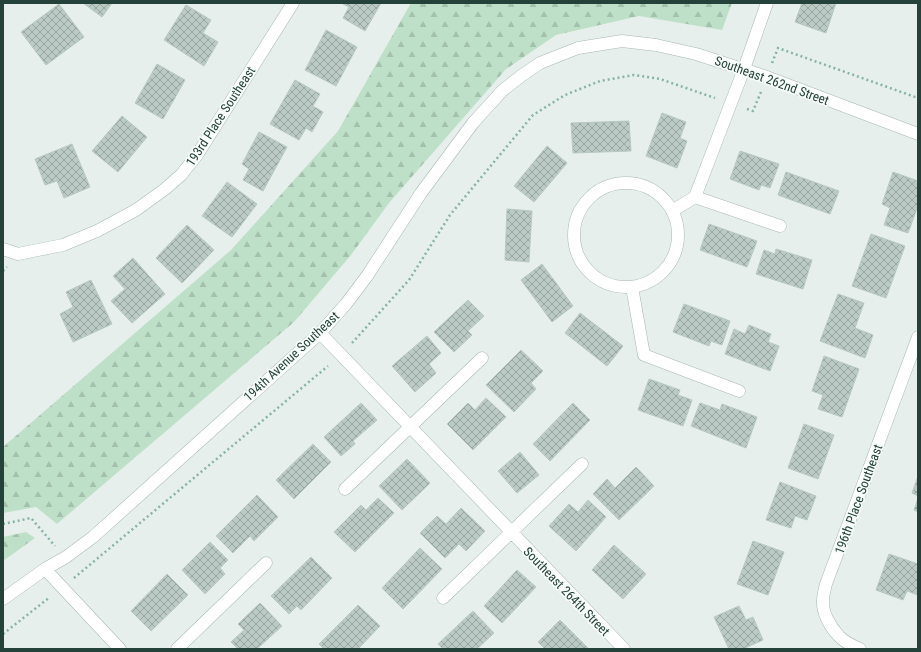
<svg xmlns="http://www.w3.org/2000/svg" width="921" height="652" viewBox="0 0 921 652" font-family="'Roboto Condensed',sans-serif">
<style>
.forest{fill:url(#forest-firs)}
.building{fill:url(#building-cross-hatch);stroke:#b8c9c2}
.lines{fill:none;stroke-linecap:round;stroke-linejoin:round}
.minor-casing{stroke:#a8b8b2;stroke-width:13}
.path{stroke:#86b3a5;stroke-width:2.5;stroke-dasharray:2 3;stroke-linecap:butt}
.minor{stroke:#fff;stroke-width:12}
.labels{text-anchor:middle;stroke-width:3.5;stroke-linejoin:round;paint-order:stroke}
.street-label{font-size:13px;fill:#24423a;stroke:#f7fbf9}
</style>
<defs>
<pattern id="forest-firs" width="22" height="20" patternUnits="userSpaceOnUse"><rect width="22" height="20" fill="#bfe0c8"/><path d="M5 1l3.5 6h-7zM16 11l3.5 6h-7z" fill="#a4c1ad"/></pattern>
<pattern id="building-cross-hatch" width="8" height="8" patternUnits="userSpaceOnUse"><rect width="8" height="8" fill="#bbcac4"/><path d="M0 0l8 8M0 8l8-8" fill="none" stroke="#98a6a0"/></pattern>
</defs>
<rect width="100%" height="100%" fill="#e6efeb"/>
<path class="forest" d="M411 3H732L722 30 639 16 556 35 506 69 389 203 351 255 294 322 57 524 36 507 3 513V447L231 250 338 131Z
M26 532 35 538 3 561V537Z"/>
<path class="building" d="M83 3H112L102 17Z
M343 3H381L365 31 343 18 349 7 343 4Z
M802 3H836L826 33 795 22Z
M59 4 84 37 46 65 21 32Z
M186 5 211 20 203 33 218 42 204 66 164 40Z
M326 30 357 47 336 86 305 70Z
M157 64 185 80 163 119 135 103Z
M295 80 320 94 313 106 323 112 312 132 306 128 299 140 270 124Z
M662 113 686 122 680 138 687 141 677 168 646 156Z
M122 116 147 137 118 172 92 151Z
M629 121 631 151 573 153 571 123Z
M259 132 287 147 263 191 243 180 249 169 242 164Z
M72 144 90 187 64 198 57 181 45 185 35 159Z
M547 146 567 163 534 202 514 186Z
M740 151 779 164 770 188 761 185 759 190 730 179Z
M786 172 839 191 830 214 778 195Z
M893 172 918 181V206L908 233 884 225 890 208 882 204Z
M227 182 257 204 232 237 202 216Z
M507 209 532 211 529 262 505 260Z
M709 224 757 241 747 267 700 250Z
M187 225 214 250 182 283 156 258Z
M871 234 905 246 886 298 852 286Z
M776 249 812 260 803 289 756 274 764 250 775 254Z
M133 258 165 294 132 323 111 301 125 289 113 276Z
M542 264 573 306 552 322 521 280Z
M91 280 112 324 73 342 60 314 73 307 66 292Z
M838 294 864 303 855 328 873 335 865 358 820 341Z
M468 300 484 316 468 331 472 335 454 352 434 332Z
M684 304 730 321 722 345 711 341 709 346 673 332Z
M580 313 623 346 607 366 565 333Z
M749 325 771 334 768 342 779 346 770 371 725 354 734 329 745 334Z
M427 336 441 353 429 364 436 373 415 392 392 366Z
M521 350 543 371 531 383 536 389 514 412 486 385Z
M824 356 859 369 842 417 818 409 823 395 812 391Z
M649 379 680 390 678 395 692 400 683 426 638 410Z
M486 398 506 417 473 450 447 424 468 403 475 410Z
M361 403 377 420 353 441 355 444 341 456 324 437Z
M573 403 590 420 550 461 533 444Z
M700 403 720 410 722 404 757 417 746 448 691 426Z
M804 424 834 435 818 479 788 468Z
M313 444 331 462 294 499 276 480Z
M520 452 539 475 517 493 498 471Z
M407 459 430 483 402 510 379 486Z
M636 467 654 486 619 520 593 494 607 479 615 488Z
M918 476V496L912 493Z
M780 482 816 496 807 520 795 516 791 528 766 520Z
M257 495 278 517 254 541 250 536 233 553 216 536Z
M378 498 394 513 355 552 334 532 361 505 366 510Z
M918 498V512L914 510Z
M588 500 606 517 576 551 549 526 569 504 578 512Z
M461 508 485 531 466 551 459 544 445 558 420 533 437 516 446 524Z
M753 541 784 552 768 595 737 584Z
M210 542 228 560 220 568 225 574 205 594 182 570Z
M614 545 646 574 623 599 592 570Z
M420 548 442 569 403 609 382 588Z
M889 554 918 564V595L907 591 903 600 876 590Z
M311 557 332 578 301 610 297 606 289 614 271 596Z
M517 570 536 587 502 623 484 606Z
M167 574 188 595 151 631 131 611Z
M260 603 282 626 257 649H238L231 642 244 630 238 624Z
M358 605 380 626 358 649H324L319 644Z
M739 606 746 620 753 617 763 640 743 649H729L714 617Z
M473 611 494 633 477 649H443L438 644Z
M560 620 589 649H545L538 642Z"/>
<g class="lines">
<g class="minor-casing">
<path id="minor" d="M574 235a52 52 0 1 1 104 0a52 52 0 1 1-104 0Z
M695 197 780 226
M672 211 695 197 744 69 767 3
M3 249 18 254 63 245 97 231 136 210 165 189 181 175 197 155 293 3
M632 287 644 355 739 391
M320 333 624 649
M345 489 482 358
M45 569 120 649
M443 598 582 464
M3 599 45 569 66 557 93 537 320 333 346 304 367 276 421 193 473 123 502 91 521 76 540 63 578 48 622 41 656 45 696 54 767 77 918 134
M177 649 266 563
M860 649C853 646 844 642 839 636 830 627 822 612 823 600 823 595 825 589 826 584L918 337"/>
</g>
<path class="path" d="M772 63 778 48 918 98
M747 109 753 111 761 92
M3 271 7 267
M352 343 409 280 450 215 533 115 565 95 600 81 634 75 660 79 715 98
M3 524 31 518 55 546
M74 578 328 366
M3 634 50 597"/>
<use href="#minor" class="minor"/>
</g>
<g class="labels">
<g class="street-label">
<text transform="translate(772 80) rotate(20)" y="5">Southeast 262nd Street</text>
<text transform="translate(220 116) rotate(-57)" y="5">193rd Place Southeast</text>
<text transform="translate(291 356) rotate(-43)" y="5">194th Avenue Southeast</text>
<text transform="translate(858 499) rotate(-70)" y="5">196th Place Southeast</text>
<text transform="translate(567 591) rotate(46)" y="5">Southeast 264th Street</text>
</g>
</g>
<rect width="921" height="652" fill="none" stroke="#24423a" stroke-width="8"/>
</svg>
